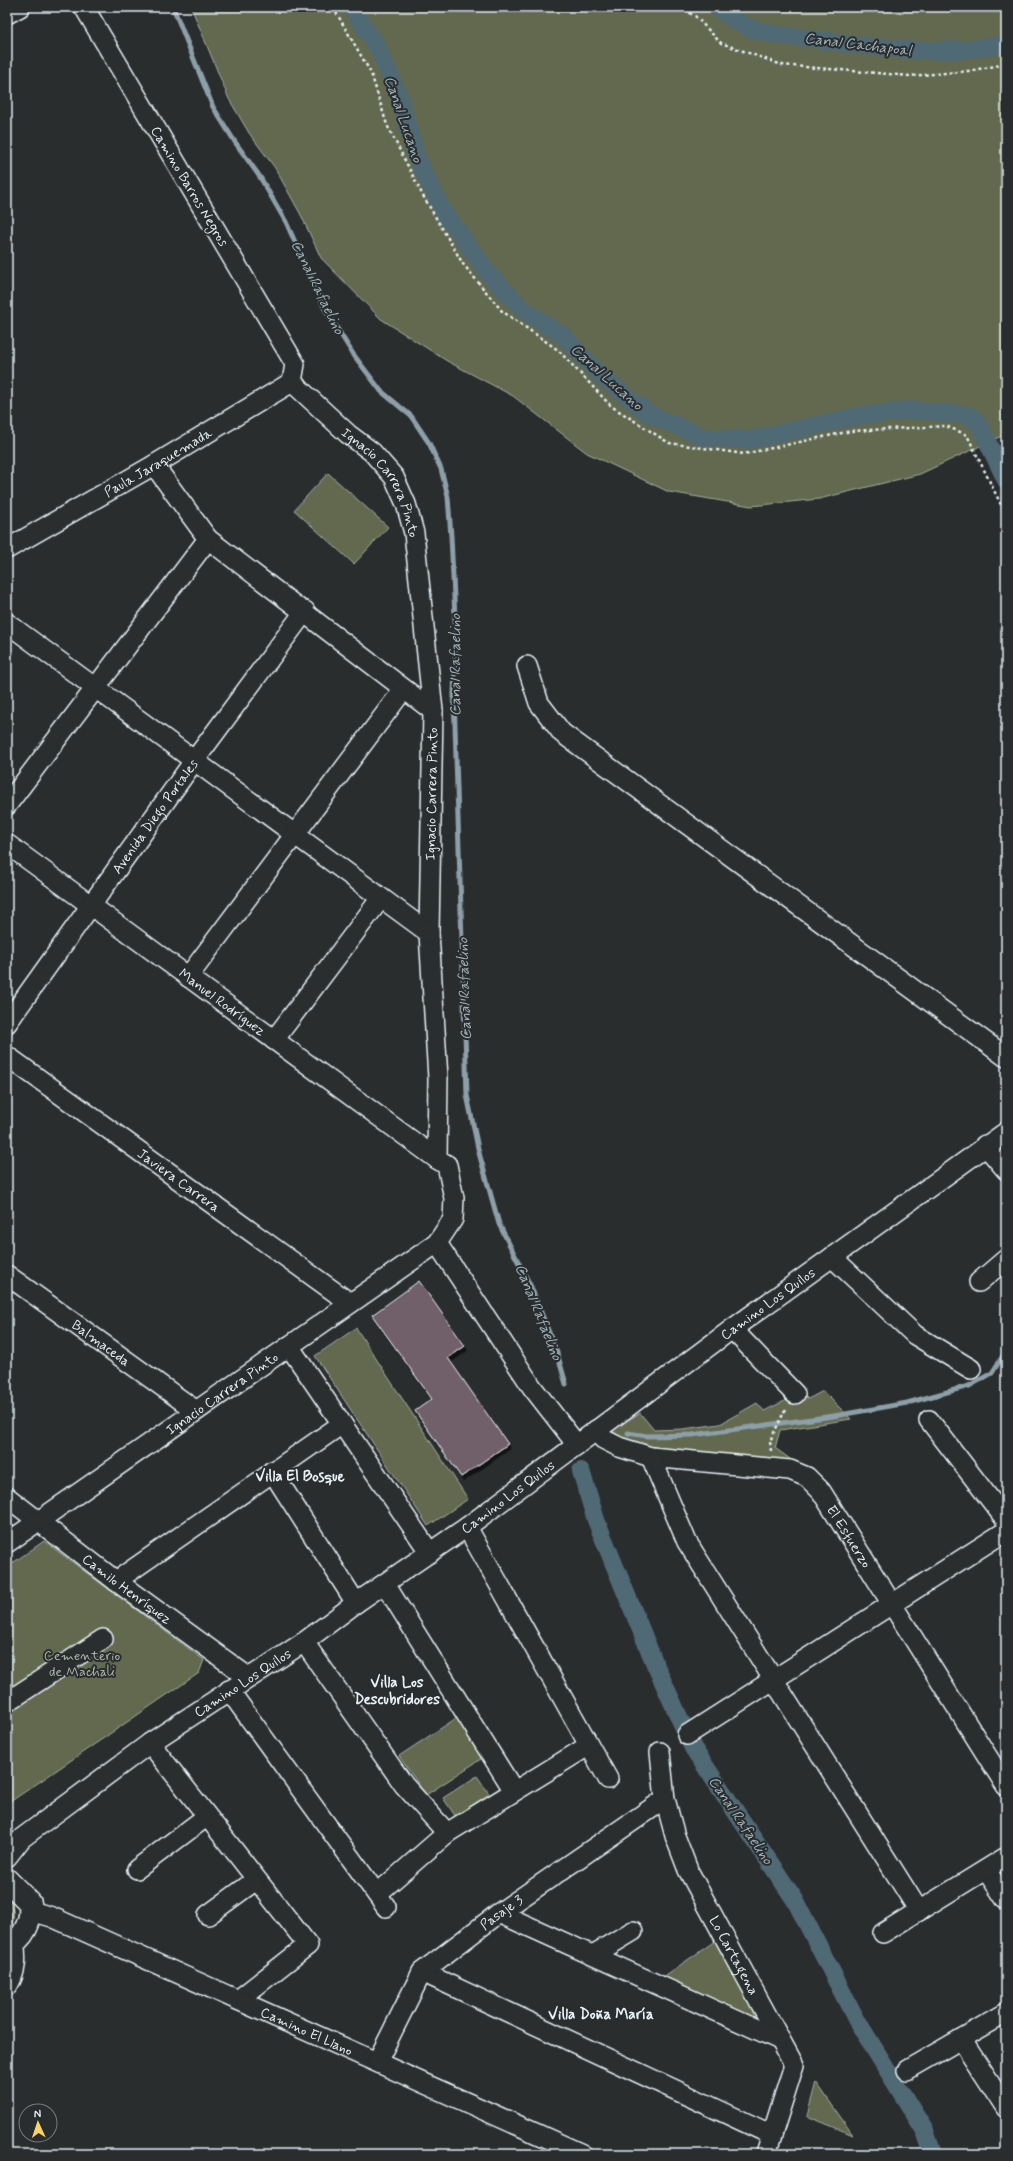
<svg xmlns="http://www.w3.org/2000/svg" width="1013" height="2161" viewBox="0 0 1013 2161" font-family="Mynerve,sans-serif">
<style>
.green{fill:#63694f;stroke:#a6ada4}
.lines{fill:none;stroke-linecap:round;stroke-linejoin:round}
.stream{stroke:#8d9fa9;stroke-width:5}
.canal{stroke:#506975;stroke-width:18}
.building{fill:#716069;stroke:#e8f1f8;filter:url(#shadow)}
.minor-casing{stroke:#e8f1f8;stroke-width:22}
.major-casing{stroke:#e8f1f8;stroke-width:25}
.path{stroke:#e8f1f8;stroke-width:2.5;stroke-dasharray:3 3;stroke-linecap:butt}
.minor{stroke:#2a2d2e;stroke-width:19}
.major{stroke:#2a2d2e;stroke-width:22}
.labels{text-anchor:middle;stroke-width:4;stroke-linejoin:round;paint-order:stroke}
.street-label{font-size:14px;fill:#e8f1f8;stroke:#2a2d2e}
.park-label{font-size:14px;fill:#acb4ac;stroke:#2a2d2e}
.water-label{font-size:15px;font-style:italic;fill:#a4b4bd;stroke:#2a2d2e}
.neighbourhood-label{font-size:15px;font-weight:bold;fill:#e8f1f8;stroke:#2a2d2e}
</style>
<defs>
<filter id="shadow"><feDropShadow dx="2.5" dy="4.5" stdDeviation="0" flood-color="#0009"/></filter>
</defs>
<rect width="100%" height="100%" fill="#2a2d2e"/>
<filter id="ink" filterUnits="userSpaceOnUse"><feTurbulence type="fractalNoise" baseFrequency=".025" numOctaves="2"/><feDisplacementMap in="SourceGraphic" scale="8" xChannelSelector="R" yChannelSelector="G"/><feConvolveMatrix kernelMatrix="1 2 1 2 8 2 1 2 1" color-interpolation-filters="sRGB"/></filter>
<g filter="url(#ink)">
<path class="green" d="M191 7H1006V434L920 474 819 499 751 506 669 492 587 453 513 396 447 361 381 319 321 258 301 215 275 168 249 133 229 99Z
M328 473 388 527 354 564 294 510Z
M356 1328 468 1499 428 1526 315 1356Z
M823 1391 851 1419 780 1430 775 1448 797 1464 643 1446 630 1443 611 1430 640 1413 654 1430 683 1429 720 1424 757 1403 764 1411 801 1393 808 1399Z
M44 1541 204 1660 199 1673 7 1804V1567Z
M458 1717 484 1757 426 1795 399 1756Z
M477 1776 492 1798 458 1820 443 1798Z
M7 1895C14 1907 17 1921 7 1932Z
M715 1941 762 2024 663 1977Z
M816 2082 853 2135 807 2116Z"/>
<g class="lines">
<path class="stream" d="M173 7 213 107 235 142 260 177 286 222 325 309 353 354 381 391 411 416 429 443 441 469 448 497 451 536 456 638 454 695 467 1095 479 1153 499 1224 531 1287 557 1353 566 1384
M628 1433 647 1436 692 1435 834 1416 907 1403 969 1386 992 1373 1006 1351"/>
<path class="canal" d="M351 7 377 46 399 96 416 156 443 211 488 273 524 310 563 336 602 377 649 414 703 437 750 440 858 416 914 410 969 415 979 424 1006 480
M717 7C728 16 742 26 756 30 774 36 795 36 813 39 877 48 942 57 1006 44
M581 1471 596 1520 655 1664 693 1748 795 1900 856 2019 925 2131 933 2154"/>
</g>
<path class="building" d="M419 1281 465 1346 448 1358 508 1444 461 1477 415 1411 432 1399 372 1315Z"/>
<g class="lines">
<g class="minor-casing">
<g id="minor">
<path d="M7 14 20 7"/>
<path id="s1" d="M292 382 348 434 372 452 394 477 406 504 414 533 433 711 429 933 438 1078 437 1159 447 1165 454 1198 453 1219 437 1243 532 1387 577 1445"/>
<path d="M154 465 208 539 433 711"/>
<path id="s2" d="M7 549 154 465 292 382 295 364 84 7"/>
<path d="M7 623 429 933"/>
<path d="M527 666 539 703 562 733 1006 1057"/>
<path d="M7 805 208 539"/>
<path id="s3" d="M7 844 437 1159"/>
<path d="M188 977 403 690"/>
<path id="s4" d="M7 1023 194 761 305 611"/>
<path d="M274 1040 381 898"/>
<path id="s5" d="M7 1056 350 1303"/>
<path d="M985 1145 1006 1170"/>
<path d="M832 1257 915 1335 971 1369"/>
<path id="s6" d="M7 1275 195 1410"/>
<path d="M979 1282 1006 1259"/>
<path d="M732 1329 795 1394"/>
<path d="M289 1346 430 1553"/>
<path d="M929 1420 1006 1520"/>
<path id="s7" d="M596 1430 603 1439 619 1447 651 1457 790 1470 807 1477 821 1491 1006 1786"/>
<path d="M651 1457 687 1542 919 1911"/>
<path d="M272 1471 356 1603"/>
<path id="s8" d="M7 1497 116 1581 248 1677"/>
<path d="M467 1527 608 1779"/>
<path id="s9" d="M7 1543 437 1243"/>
<path d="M116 1581 342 1424"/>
<path d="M385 1584 514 1791"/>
<path d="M304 1642 404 1785 447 1833"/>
<path d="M229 1690 386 1907"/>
<path d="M7 1702 103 1639"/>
<path d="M687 1735 1006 1531"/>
<path d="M150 1743 308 1945 238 2000"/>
<path id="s10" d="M660 1752 665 1799 675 1836 688 1870 794 2065 766 2154"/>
<path id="s11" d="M7 1857 22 1838 150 1743 304 1642 356 1603 467 1527 732 1329 1006 1132"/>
<path d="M137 1869 206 1817"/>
<path d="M986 1870 1006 1900"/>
<path d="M377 1894 447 1833 588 1746"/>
<path id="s12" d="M31 1911 52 1917 582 2154"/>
<path d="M499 1913 780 2040"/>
<path d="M208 1915 256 1880"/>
<path d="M883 1933 1006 1857"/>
<path d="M593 1955 633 1931"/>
<path d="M422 1972 772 2135"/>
<path d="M961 2039 1006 2108"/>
<path id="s13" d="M377 2062 422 1972 499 1913 665 1799"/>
<path d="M907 2070 1006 2013"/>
</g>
</g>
<g class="major-casing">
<path id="major" d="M7 1880 30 1903C32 1922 24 1938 7 1947
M7 1984C15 1971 15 1958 13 1944"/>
</g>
<path class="path" d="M333 7 371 73 387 125 422 194 463 264 502 311 558 350 611 406 669 443 744 454 851 431 946 426 967 435 1006 515
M679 7 695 16 721 43 782 65 911 76 968 71 1006 64
M771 1451 770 1441 786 1408"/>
<use href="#minor" class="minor"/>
<use href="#major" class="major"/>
</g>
</g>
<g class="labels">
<g class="street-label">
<text transform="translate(190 186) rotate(59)" y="5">Camino Barros Negros</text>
<text dy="5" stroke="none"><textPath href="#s2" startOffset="174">Paula Jaraquemada</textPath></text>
<text dy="5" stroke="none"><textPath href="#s1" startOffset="137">Ignacio Carrera Pinto</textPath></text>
<text transform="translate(431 794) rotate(-89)" y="5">Ignacio Carrera Pinto</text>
<text dy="5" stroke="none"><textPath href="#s4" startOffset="254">Avenida Diego Portales</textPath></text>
<text dy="5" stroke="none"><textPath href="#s3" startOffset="267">Manuel Rodríguez</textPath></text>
<text dy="5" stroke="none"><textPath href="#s5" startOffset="212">Javiera Carrera</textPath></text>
<text dy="5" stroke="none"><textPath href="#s11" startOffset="942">Camino Los Quilos</textPath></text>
<text dy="5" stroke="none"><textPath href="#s6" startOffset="116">Balmaceda</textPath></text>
<text dy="5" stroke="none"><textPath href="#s9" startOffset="262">Ignacio Carrera Pinto</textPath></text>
<text dy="5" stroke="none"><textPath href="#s11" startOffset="618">Camino Los Quilos</textPath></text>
<text dy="5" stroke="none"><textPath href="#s7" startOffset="294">El Esfuerzo</textPath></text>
<text dy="5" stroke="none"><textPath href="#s8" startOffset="151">Camilo Henríquez</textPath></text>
<text dy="5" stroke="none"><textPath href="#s11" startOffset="294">Camino Los Quilos</textPath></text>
<text dy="5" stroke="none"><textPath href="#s13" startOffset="200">Pasaje 3</textPath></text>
<text dy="5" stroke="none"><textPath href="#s10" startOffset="219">Lo Cartagena</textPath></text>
<text dy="5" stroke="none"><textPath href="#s12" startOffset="301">Camino El Llano</textPath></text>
</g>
<g class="park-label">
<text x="82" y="1660">Cementerio<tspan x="82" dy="16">de Machali</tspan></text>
</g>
<g class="water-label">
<text transform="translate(858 44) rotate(7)" y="5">Canal Cachapoal</text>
<text transform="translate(404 119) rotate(71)" y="5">Canal Lucano</text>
<text transform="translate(318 287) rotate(64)" y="5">Canal Rafaelino</text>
<text transform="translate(607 377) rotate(42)" y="5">Canal Lucano</text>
<text transform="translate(455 665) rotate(-90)" y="5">Canal Rafaelino</text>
<text transform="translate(464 989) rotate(-92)" y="5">Canal Rafaelino</text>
<text transform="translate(539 1312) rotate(68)" y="5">Canal Rafaelino</text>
<text transform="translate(741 1820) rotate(56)" y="5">Canal Rafaelino</text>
</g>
<g class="neighbourhood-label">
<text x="300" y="1481">Villa El Bosque</text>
<text x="397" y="1687">Villa Los<tspan x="397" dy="17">Descubridores</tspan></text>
<text x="601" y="2019">Villa Doña María</text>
</g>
</g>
<rect width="1013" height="2161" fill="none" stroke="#2a2d2e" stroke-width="24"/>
<rect x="12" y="12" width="989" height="2137" fill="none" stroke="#e8f1f8" stroke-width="1.5" filter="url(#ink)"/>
<g transform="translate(38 2123) rotate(357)"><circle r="19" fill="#2a2d2e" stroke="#767b7f"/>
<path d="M0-3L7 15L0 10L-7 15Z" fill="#ffd166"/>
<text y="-6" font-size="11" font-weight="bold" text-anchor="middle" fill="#e8f1f8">N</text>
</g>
</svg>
